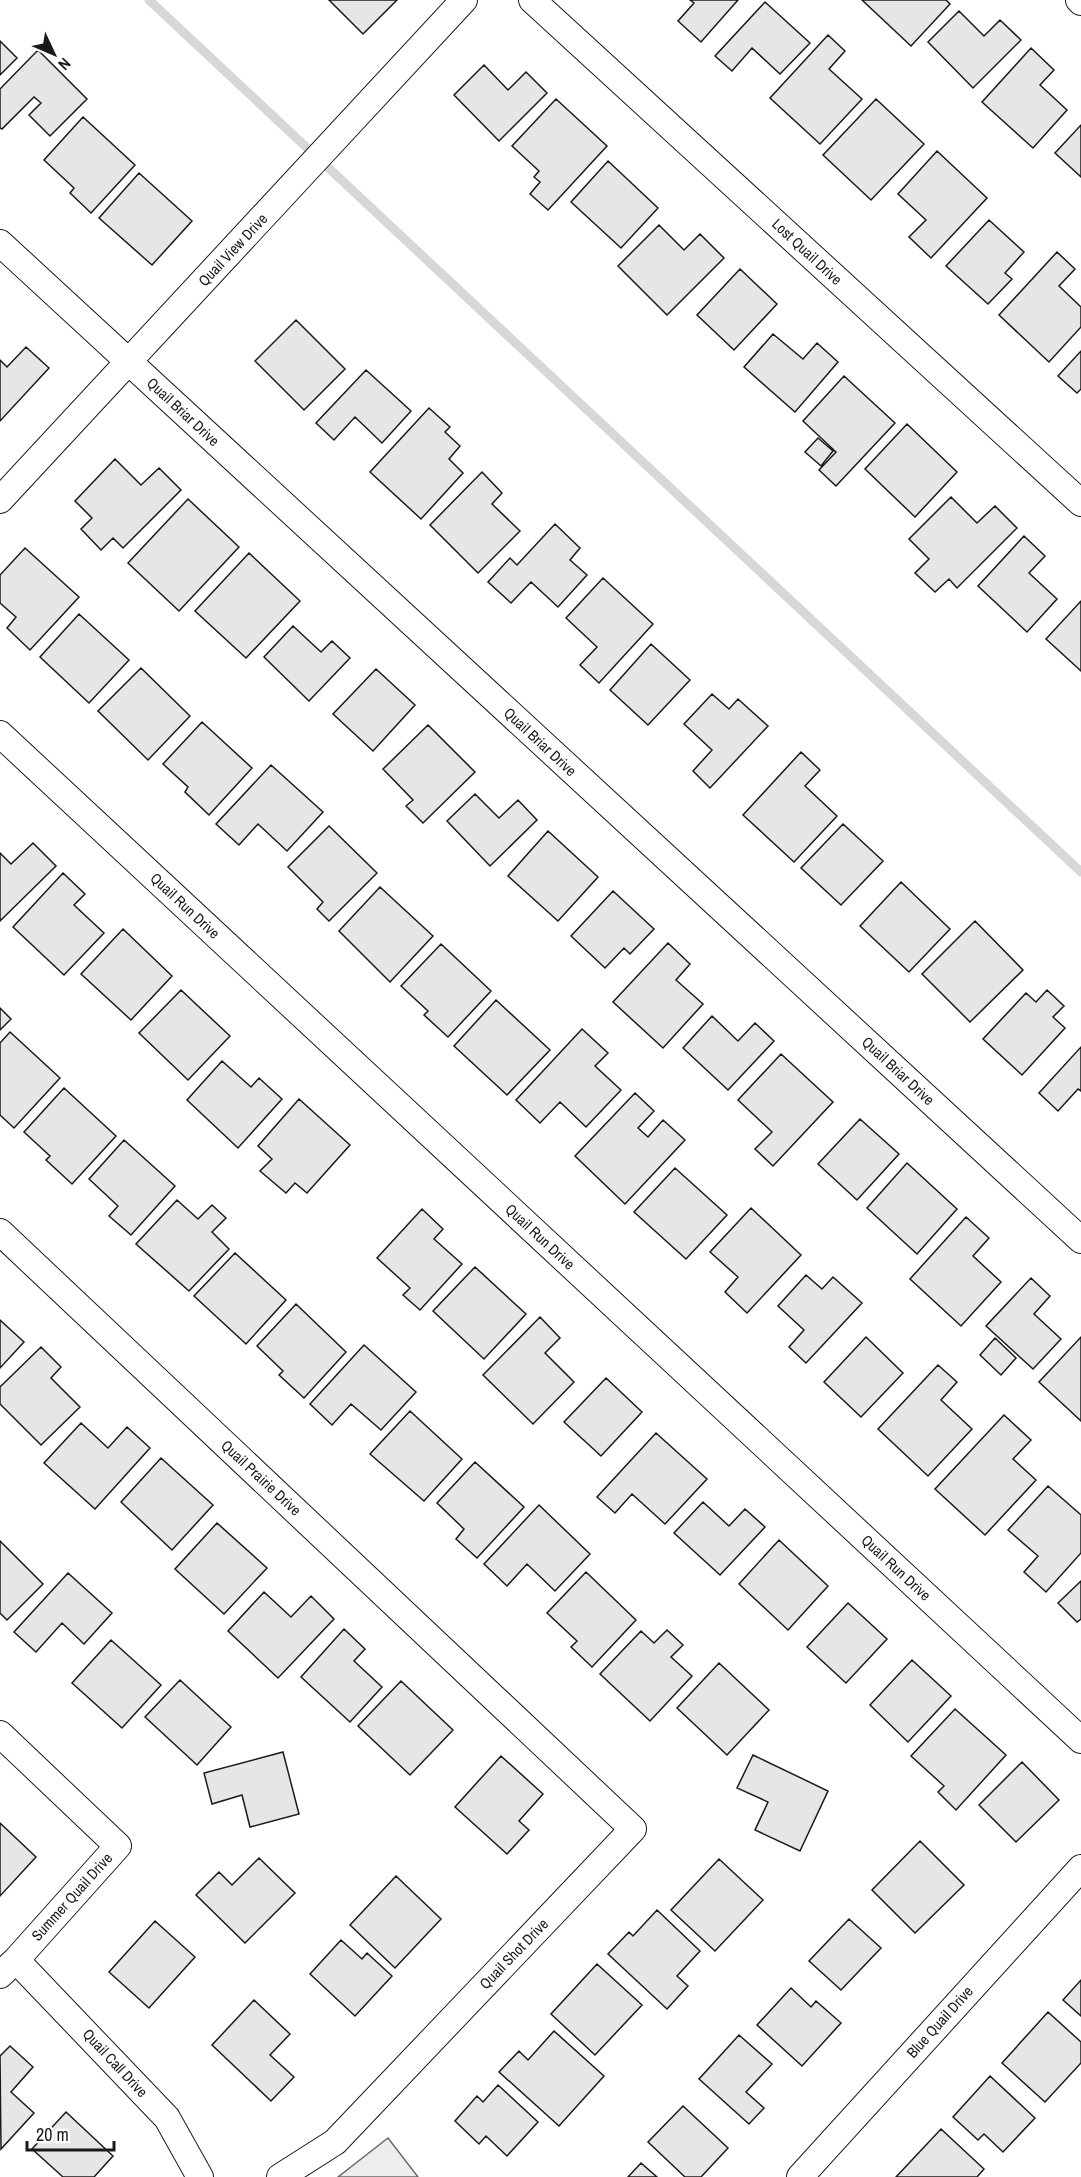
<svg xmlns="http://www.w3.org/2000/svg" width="1081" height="2177" viewBox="0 0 1081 2177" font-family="'Archivo Narrow',sans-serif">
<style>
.built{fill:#ededed;stroke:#6a6a6a;stroke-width:1.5}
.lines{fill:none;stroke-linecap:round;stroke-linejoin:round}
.stream{stroke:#d7d7d7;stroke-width:9}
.building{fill:#e6e6e6;stroke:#1a1a1a;stroke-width:1.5}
.minor-casing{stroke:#1a1a1a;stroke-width:28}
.minor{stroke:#fff;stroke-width:26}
.labels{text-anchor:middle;stroke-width:4.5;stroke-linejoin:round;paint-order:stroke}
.street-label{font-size:15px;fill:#1a1a1a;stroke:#fff}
</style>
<rect width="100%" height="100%" fill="#fff"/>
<path class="built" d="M388 2138 418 2177H338Z"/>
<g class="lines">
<path class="stream" d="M149 0 1081 872"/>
</g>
<path class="building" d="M329 0H397L363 34Z
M690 0H738L701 42 678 21 694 3Z
M862 0H946L950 4 911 46Z
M765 2 810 43 780 74 752 48 732 71 715 56Z
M959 11 984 36 1000 20 1021 40 973 88 928 42Z
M828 35 845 51 829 69 862 99 820 144 770 98Z
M0 41 17 58 0 75Z
M1031 48 1054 70 1040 85 1067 110 1033 148 982 102Z
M38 50 87 99 50 136 29 115 41 103 34 97 2 129 0 128V89Z
M484 65 508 90 526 72 547 93 499 141 454 95Z
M556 99 607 146 548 210 530 194 540 182 534 177 539 171 512 146Z
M876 99 924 144 871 200 823 155Z
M83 117 135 165 91 213 70 193 74 188 44 160Z
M1081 125V177L1055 153Z
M937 151 987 198 931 258 909 237 926 220 898 194Z
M608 161 658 208 621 248 571 202Z
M139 173 192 221 152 265 99 218Z
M989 220 1024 252 1005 273 1012 279 988 304 946 266Z
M659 225 684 250 700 234 724 258 667 315 618 266Z
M1057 252 1075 269 1059 286 1081 307V327L1049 362 999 315Z
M740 269 777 304 734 350 697 315Z
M296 320 345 369 304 410 255 361Z
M773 334 803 359 817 343 838 362 795 412 744 367Z
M26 347 49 368 0 421V360L7 367Z
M1081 351V389L1077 393 1058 376Z
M366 370 411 411 382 443 355 417 334 440 316 423Z
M844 376 895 423 836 486 819 470 836 452 803 421Z
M429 408 450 427 445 432 460 446 449 459 463 473 421 519 370 472Z
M907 424 957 472 915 517 865 469Z
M818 438 833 451 821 466 805 452Z
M115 459 141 485 159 468 181 490 123 548 113 538 101 550 81 529 92 518 75 501Z
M482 472 502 493 492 504 520 531 478 573 430 525Z
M951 497 977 523 995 506 1017 528 957 588 949 579 935 592 915 573 929 559 909 539Z
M188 499 239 547 179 611 128 563Z
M555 524 580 548 570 560 587 575 558 607 531 582 511 603 488 582 510 558 517 565Z
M1024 536 1045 556 1029 573 1057 599 1027 632 978 586Z
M25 548 79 597 30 650 7 628 16 617 0 603V575Z
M249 553 300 601 246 658 195 611Z
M603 578 653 624 599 683 580 665 597 647 566 618Z
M1081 601V671L1046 639Z
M79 614 129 660 89 703 40 657Z
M293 626 321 652 332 641 350 658 309 701 264 657Z
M651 644 690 680 648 725 610 690Z
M141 668 190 716 148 760 98 711Z
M376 669 415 705 373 751 333 714Z
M712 694 729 709 738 699 768 726 710 788 693 771 712 750 684 724Z
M202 722 252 768 209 815 185 792 188 787 163 764Z
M428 725 475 772 423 823 406 806 413 800 383 769Z
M801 752 820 770 805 786 837 816 794 862 743 815Z
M271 765 323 812 287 851 258 824 239 845 216 824Z
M475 794 499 818 518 800 537 820 490 866 447 821Z
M843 824 883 861 841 905 801 868Z
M329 826 377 873 329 921 317 909 323 902 288 867Z
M548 831 598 877 558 921 508 876Z
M33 843 56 866 0 921V853L11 864Z
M63 873 85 894 74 905 104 933 64 975 13 927Z
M901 882 950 929 909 972 860 926Z
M380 887 433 936 390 982 339 931Z
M613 891 654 929 630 954 624 948 605 968 571 936Z
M975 921 1023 970 970 1022 922 974Z
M123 929 172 976 131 1020 81 974Z
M668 943 690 964 676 980 703 1004 663 1048 613 1002Z
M441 944 491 991 448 1037 424 1015 428 1011 401 986Z
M181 990 230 1036 188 1080 139 1033Z
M1047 990 1064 1006 1053 1017 1065 1028 1022 1075 983 1039 1026 993 1036 1002Z
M496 1000 550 1050 507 1095 454 1046Z
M0 1008 11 1019 0 1030Z
M712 1016 738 1041 755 1023 774 1041 728 1090 683 1048Z
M582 1029 608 1053 595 1066 621 1090 586 1127 560 1102 540 1123 516 1100Z
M10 1032 60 1078 14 1128 0 1115V1043Z
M1081 1047V1091L1078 1089 1058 1111 1039 1093Z
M781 1054 833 1102 773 1166 755 1149 772 1132 738 1100Z
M222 1061 251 1087 259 1078 282 1099 238 1148 187 1100Z
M64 1088 116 1136 72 1184 46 1160 50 1156 24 1132Z
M635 1093 654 1111 638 1128 648 1137 663 1120 685 1140 625 1204 575 1156Z
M299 1099 350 1145 307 1193 295 1183 286 1193 260 1171 272 1159 258 1146Z
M860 1119 899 1154 857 1200 818 1164Z
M124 1140 175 1186 131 1235 109 1216 118 1206 89 1179Z
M907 1163 957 1209 917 1254 867 1208Z
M675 1168 727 1215 686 1259 634 1212Z
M177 1200 198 1219 212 1205 226 1218 212 1232 229 1249 189 1291 136 1244Z
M751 1208 801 1255 747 1313 725 1292 738 1277 710 1252Z
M422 1209 443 1229 434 1239 462 1264 420 1310 403 1295 410 1288 377 1258Z
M966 1217 989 1238 973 1256 1001 1282 961 1326 910 1279Z
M235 1253 286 1300 246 1344 194 1296Z
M475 1267 526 1314 484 1359 433 1311Z
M806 1275 822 1289 833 1277 862 1303 806 1363 789 1347 804 1330 778 1306Z
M1031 1278 1050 1296 1034 1314 1061 1339 1033 1369 986 1326Z
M296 1304 346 1352 304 1398 279 1375 283 1371 257 1346Z
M540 1317 560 1338 545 1353 574 1382 533 1424 483 1375Z
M0 1320 24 1342 0 1368Z
M866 1337 903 1373 861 1417 824 1382Z
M1081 1337V1421L1039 1382Z
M995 1338 1016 1358 1001 1375 980 1355Z
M364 1345 416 1392 381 1430 351 1404 332 1425 310 1404Z
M41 1347 61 1367 51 1378 80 1407 41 1445 0 1404V1387Z
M938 1365 957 1382 941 1400 972 1429 928 1476 878 1429Z
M606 1378 642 1412 601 1456 564 1422Z
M410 1411 462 1459 424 1501 370 1454Z
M1004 1415 1031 1440 1013 1459 1036 1480 985 1535 935 1489Z
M81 1423 108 1448 127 1427 150 1448 95 1509 44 1463Z
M656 1433 707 1479 665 1524 632 1494 615 1513 597 1497Z
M161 1458 213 1505 172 1550 121 1502Z
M475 1462 524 1507 477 1558 456 1539 464 1529 437 1503Z
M1048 1486 1081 1515V1553L1046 1592 1024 1572 1038 1556 1008 1530Z
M703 1502 729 1526 745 1509 765 1527 720 1575 674 1533Z
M539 1505 590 1554 555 1591 527 1564 507 1586 484 1564Z
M217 1523 267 1568 224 1614 175 1569Z
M779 1540 828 1586 788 1630 739 1584Z
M0 1541 43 1584 7 1620 0 1613Z
M586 1572 636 1620 592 1667 571 1647 577 1641 547 1613Z
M68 1573 112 1613 84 1644 62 1623 36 1652 14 1632Z
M1081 1581V1619L1077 1622 1058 1603Z
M264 1592 291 1617 311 1596 334 1619 278 1678 228 1631Z
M848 1603 887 1639 846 1683 807 1647Z
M344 1629 365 1649 354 1661 382 1687 350 1722 301 1677Z
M667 1630 683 1645 671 1657 692 1676 650 1721 600 1674 641 1631 654 1643Z
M111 1640 161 1685 122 1728 72 1683Z
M912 1660 951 1696 908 1742 870 1705Z
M719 1663 769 1710 727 1755 677 1708Z
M180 1680 231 1727 197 1765 145 1717Z
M401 1681 453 1730 410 1775 358 1726Z
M955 1709 1006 1755 956 1810 938 1792 944 1786 911 1756Z
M283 1752 299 1814 250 1827 242 1795 212 1804 204 1773Z
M753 1755 828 1791 800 1851 755 1830 768 1802 737 1788Z
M501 1756 543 1794 519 1821 529 1830 507 1854 455 1807Z
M1022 1762 1059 1800 1016 1842 979 1805Z
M0 1823 36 1857 0 1896Z
M920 1841 964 1885 915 1933 872 1890Z
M259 1858 295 1893 245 1943 196 1895 219 1872 232 1885Z
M719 1859 763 1900 715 1951 671 1910Z
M396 1876 441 1919 395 1968 350 1925Z
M657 1910 700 1951 677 1976 688 1986 667 2009 608 1954 629 1932 633 1936Z
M849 1919 881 1948 841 1990 809 1961Z
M155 1921 195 1957 149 2008 109 1972Z
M341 1940 362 1959 367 1953 392 1976 355 2016 310 1974Z
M597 1964 642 2005 595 2055 551 2014Z
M1081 1980V2016L1063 2000Z
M791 1988 811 2007 816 2001 841 2023 802 2066 757 2025Z
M254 2000 290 2034 270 2055 294 2077 271 2101 212 2045Z
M1048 2012 1081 2042V2063L1045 2102 1002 2063Z
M554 2031 604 2076 559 2126 499 2072 519 2051 528 2060Z
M739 2035 772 2064 746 2092 764 2108 749 2124 699 2079Z
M10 2046 33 2067 11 2092 34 2113 1 2149 0 2056Z
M990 2076 1035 2118 1003 2152 984 2134 978 2140 953 2117Z
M498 2085 538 2122 507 2156 486 2136 479 2144 455 2121 477 2096 483 2102Z
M683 2106 728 2148 701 2177H685L648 2142Z
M66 2112 113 2156 94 2177H63L32 2149Z
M941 2129 984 2169 977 2177H896Z
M641 2163 657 2177H628Z"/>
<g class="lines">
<g class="minor-casing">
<path id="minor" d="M532 0 1081 503
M1079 0 1081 2
M0 243 1081 1240
M0 500 464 0
M0 734 1081 1740
M0 1232 633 1829 335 2142 280 2177
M0 1734 118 1846 16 1960 0 1975
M16 1960 167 2118 200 2177
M800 2177 1081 1868"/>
</g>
<use href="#minor" class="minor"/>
</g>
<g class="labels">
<g class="street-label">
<text transform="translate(233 250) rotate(-47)" y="5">Quail View Drive</text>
<text transform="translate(807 252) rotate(43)" y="5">Lost Quail Drive</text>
<text transform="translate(183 412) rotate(43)" y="5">Quail Briar Drive</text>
<text transform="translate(540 742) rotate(43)" y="5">Quail Briar Drive</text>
<text transform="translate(185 906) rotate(43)" y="5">Quail Run Drive</text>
<text transform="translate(898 1071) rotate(43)" y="5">Quail Briar Drive</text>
<text transform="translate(540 1237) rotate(43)" y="5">Quail Run Drive</text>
<text transform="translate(261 1478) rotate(43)" y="5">Quail Prairie Drive</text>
<text transform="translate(896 1568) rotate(43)" y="5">Quail Run Drive</text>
<text transform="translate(72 1897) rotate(-48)" y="5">Summer Quail Drive</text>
<text transform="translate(514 1954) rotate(-46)" y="5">Quail Shot Drive</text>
<text transform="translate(940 2022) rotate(-48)" y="5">Blue Quail Drive</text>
<text transform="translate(115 2063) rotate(47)" y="5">Quail Call Drive</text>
</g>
</g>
<g transform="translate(54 54) rotate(134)" stroke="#ffffff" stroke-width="4.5" paint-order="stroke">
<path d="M0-4.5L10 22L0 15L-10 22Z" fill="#1a1a1a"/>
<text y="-9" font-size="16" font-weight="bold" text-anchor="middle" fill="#1a1a1a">N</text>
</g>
<path d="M27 2141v9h87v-9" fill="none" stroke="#1a1a1a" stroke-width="3"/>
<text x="36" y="2141" font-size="18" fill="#1a1a1a" stroke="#ffffff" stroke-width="4.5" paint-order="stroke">20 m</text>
</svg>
